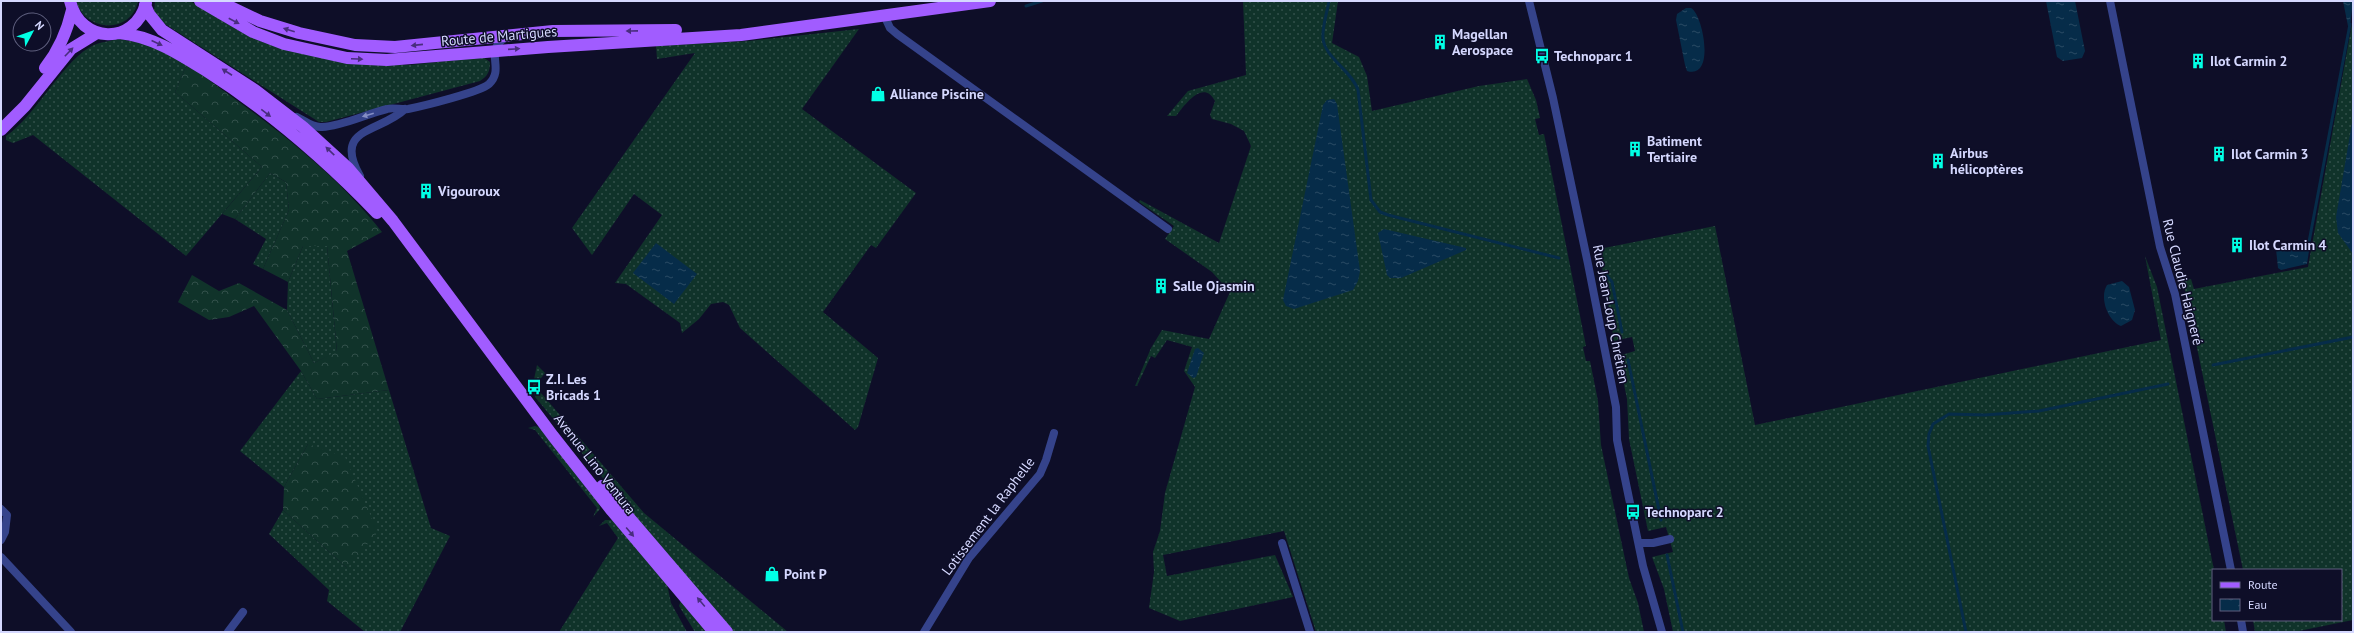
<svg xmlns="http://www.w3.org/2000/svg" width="2354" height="633" viewBox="0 0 2354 633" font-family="'PT Sans',sans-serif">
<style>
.grass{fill:url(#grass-dots)}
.forest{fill:url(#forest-crowns)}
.water{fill:url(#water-ripples)}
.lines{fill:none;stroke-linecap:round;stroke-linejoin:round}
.stream{stroke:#062c49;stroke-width:3}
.street{stroke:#35438b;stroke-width:8}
.primary{stroke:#a15cff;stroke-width:12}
.oneway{fill:#492d7e}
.oneway2{fill:#858ec5}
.labels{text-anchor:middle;stroke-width:3;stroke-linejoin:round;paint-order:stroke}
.poi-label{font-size:14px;font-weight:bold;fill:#d5d8ff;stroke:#0e0e28;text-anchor:start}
.street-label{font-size:14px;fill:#d5d8ff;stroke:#0e0e28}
</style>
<defs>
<pattern id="grass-dots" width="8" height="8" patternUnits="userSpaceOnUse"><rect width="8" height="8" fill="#10332a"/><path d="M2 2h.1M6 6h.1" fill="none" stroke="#32504a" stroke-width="1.8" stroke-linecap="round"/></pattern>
<pattern id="forest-crowns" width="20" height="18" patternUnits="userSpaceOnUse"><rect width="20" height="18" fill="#10332a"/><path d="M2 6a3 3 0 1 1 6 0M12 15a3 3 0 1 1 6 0" fill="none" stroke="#32504a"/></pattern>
<pattern id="water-ripples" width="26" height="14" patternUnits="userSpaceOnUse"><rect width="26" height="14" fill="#062c49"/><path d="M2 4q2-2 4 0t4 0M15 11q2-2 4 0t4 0" fill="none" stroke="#294a64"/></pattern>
</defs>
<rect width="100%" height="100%" fill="#0e0e28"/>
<path class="grass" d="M76 1H138C131 35 85 32 76 1Z
M155 1H190L239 31 265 43 386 65H410L483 57 490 62C490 71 488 76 480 81L326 122H319L165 24 154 12Z
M1243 1H1338L1332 43 1359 57 1367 76 1372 111 1479 86 1527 79 1536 100 1540 118 1535 119 1539 135 1544 134 1586 346 1583 347 1586 361H1590L1598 401 1601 445 1629 578 1638 603 1644 632H1316L1284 531 1163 555 1167 576 1275 555 1293 597 1180 621 1149 608 1154 572 1153 552 1160 531 1165 493 1195 387 1184 371 1192 347 1167 340 1155 358 1151 356 1137 386H1135L1151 348 1162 330 1209 339 1230 292 1212 272 1165 239 1174 226 1139 202 1140 200 1219 243 1251 146 1244 131 1231 124 1212 119 1210 115 1215 101C1203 78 1184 106 1176 116H1167L1188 91 1246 75Z
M2353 18V620L2294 632H2255L2253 620H2341V570H2243L2183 280 2191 279 2194 289 2308 267Z
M859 29 802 109 916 193 876 248 871 245 823 312 878 358 858 427 855 430 740 328 729 305 723 302 711 304 699 319 682 333 680 323 626 284 615 283 662 215 634 194 592 255 572 228 695 53 657 59 656 46 749 41Z
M118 39 149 44 187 64 175 92 262 167 186 256 33 135 13 143 6 140V136C37 115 64 58 94 45 101 42 111 41 118 39Z
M270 173 286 182 289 210 263 269 253 264 266 239 235 219Z
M1715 226 1755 425 2161 340 2145 256 2157 287 2214 570 2213 620H2224L2226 632H1673L1664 589 1652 557 1673 552 1666 527 1648 531 1629 439 1627 399 1618 356 1635 351 1632 337 1614 341 1599 249Z
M303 246H327L337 352 314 363 287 310 288 282Z
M537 365 545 373 535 386 644 513 788 632H732L535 397 533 384Z
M301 371 317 399 389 390 431 528 450 536 400 632H365L327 601 329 590 269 534 283 510 347 568 308 444 284 487 240 451Z
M535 426 541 428 599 503 600 509 593 517 597 508 535 430 528 428Z
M605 520H612L619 526 667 584 671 603 687 632H559L618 538 607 523 599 526Z
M681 600 707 632H695L679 606Z"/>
<path class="forest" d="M187 64C258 116 326 162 382 232L347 251 389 390 317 399 301 371 254 306 229 317 209 320 178 302 192 275 219 291 239 283 287 310 314 363 337 351 327 246H303L288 282 263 269 289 210 286 182 270 173 235 219 222 214 262 167 175 92Z
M308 444 345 457 378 532 347 568 283 510 284 487Z"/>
<path class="water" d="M2046 1H2075L2085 51 2082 58 2063 61 2057 57Z
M2343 1H2353L2350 28 2348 26Z
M1686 8H1691C1703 14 1716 80 1687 71L1685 65 1676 20 1677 14Z
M1334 99 1337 104 1360 271 1358 281 1353 290 1294 309 1286 306 1283 300 1323 105 1327 100Z
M2353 117V254L2338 233 2336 217Z
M1384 229 1466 248V250L1401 278H1390L1387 275 1378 233Z
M2308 241 2310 244 2307 264 2281 270 2278 268 2276 249Z
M656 243 697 274 674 304 633 273Z
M2122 281 2129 287 2135 310 2132 320 2121 326C2108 321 2099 298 2107 285Z
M1198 348 1204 353 1196 377 1193 378 1187 373 1195 349Z"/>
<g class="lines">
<path class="stream" d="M1329 1C1327 13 1322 27 1323 38 1324 57 1352 71 1358 90L1371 200 1380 212 1388 215 1559 258
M1026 6 1042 1
M2309 242 2350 24
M1607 276 1612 282 1622 332
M1628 360 1661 520
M2213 365 2353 337
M1667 555 1683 632
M1966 632 1928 446 1929 434 1933 424 1949 414 1985 415 2039 411 2168 384"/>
<path class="street" d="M1529 1 1553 98 1588 264 1616 407 1617 440 1643 566 1662 632
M2110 1 2160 247 2175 294 2231 570
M884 15 890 28 897 34 1168 229
M297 117C305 121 313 128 322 127 343 126 366 114 387 109 394 107 401 110 408 109 423 106 480 92 489 84 506 68 482 50 507 37
M360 176C332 127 380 133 405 109
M1 509 7 515 5 532 1 540
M1282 543 1310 632
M1639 543H1653L1670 539
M1 557 71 632
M2241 620 2243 632
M228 632 243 612
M924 632 969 558 1040 474 1046 460 1054 433"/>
<path class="primary" d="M70 1C80 44 135 46 146 3
M200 1 253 32 284 44 347 58 387 60 548 47 741 35 990 1
M218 1 260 21 299 33 355 45 395 47 553 31 676 30
M145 5 149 14 162 30 255 90 303 127 348 168 393 221 553 436 612 511 714 632
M119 33C151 36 178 53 205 70 268 110 325 159 377 213
M45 68C59 50 67 32 72 10
M1 130 25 106 71 49 97 33
M602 486 727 632"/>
</g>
<defs><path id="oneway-solid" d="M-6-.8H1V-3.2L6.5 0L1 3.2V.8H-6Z"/></defs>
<g class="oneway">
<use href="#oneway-solid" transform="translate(234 21) rotate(28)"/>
<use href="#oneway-solid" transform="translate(289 30) rotate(-163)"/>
<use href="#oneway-solid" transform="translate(632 31) rotate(179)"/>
<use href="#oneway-solid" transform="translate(157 43) rotate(25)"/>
<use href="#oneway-solid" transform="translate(417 45) rotate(174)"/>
<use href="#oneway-solid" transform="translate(514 49) rotate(-4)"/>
<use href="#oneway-solid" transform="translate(69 52) rotate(-46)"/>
<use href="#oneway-solid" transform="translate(357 59) rotate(3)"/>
<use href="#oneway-solid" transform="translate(227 72) rotate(-147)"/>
<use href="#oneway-solid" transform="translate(266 113) rotate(38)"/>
<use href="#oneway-solid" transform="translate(330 151) rotate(-136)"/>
<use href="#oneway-solid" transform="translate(630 532) rotate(50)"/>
<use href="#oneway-solid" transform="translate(701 602) rotate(-130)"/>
</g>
<use class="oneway2" href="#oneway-solid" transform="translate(368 115) rotate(164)"/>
<defs>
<g id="building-bare" transform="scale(1.2)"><path d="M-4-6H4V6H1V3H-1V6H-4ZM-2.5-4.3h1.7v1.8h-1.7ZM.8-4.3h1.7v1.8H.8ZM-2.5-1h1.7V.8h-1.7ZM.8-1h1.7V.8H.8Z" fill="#01ffe5" stroke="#0e0e28" stroke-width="2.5" paint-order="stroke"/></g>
<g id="bus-bare" transform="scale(1.2)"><path d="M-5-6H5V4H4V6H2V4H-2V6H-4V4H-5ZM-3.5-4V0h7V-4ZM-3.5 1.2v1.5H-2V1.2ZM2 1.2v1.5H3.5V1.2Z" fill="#01ffe5" stroke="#0e0e28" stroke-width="2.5" paint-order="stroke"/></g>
<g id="shop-bare" transform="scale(1.2)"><path d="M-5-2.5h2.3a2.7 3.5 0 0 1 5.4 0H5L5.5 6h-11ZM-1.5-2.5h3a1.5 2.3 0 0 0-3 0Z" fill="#01ffe5" stroke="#0e0e28" stroke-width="2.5" paint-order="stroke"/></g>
</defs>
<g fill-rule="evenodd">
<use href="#building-bare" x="1440" y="42"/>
<use href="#bus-bare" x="1542" y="56"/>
<use href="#building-bare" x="2198" y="61"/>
<use href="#shop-bare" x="878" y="94"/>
<use href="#building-bare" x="1635" y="149"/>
<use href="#building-bare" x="2219" y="154"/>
<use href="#building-bare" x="1938" y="161"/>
<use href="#building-bare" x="426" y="191"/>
<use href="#building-bare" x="2237" y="245"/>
<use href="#building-bare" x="1161" y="286"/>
<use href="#bus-bare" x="534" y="387"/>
<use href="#bus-bare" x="1633" y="512"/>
<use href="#shop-bare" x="772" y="574"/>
</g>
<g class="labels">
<g class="poi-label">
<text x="1452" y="39">Magellan<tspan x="1452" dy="16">Aerospace</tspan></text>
<text x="1554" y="61">Technoparc 1</text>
<text x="2210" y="66">Ilot Carmin 2</text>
<text x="890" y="99">Alliance Piscine</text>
<text x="1647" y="146">Batiment<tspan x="1647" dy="16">Tertiaire</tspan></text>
<text x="1950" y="158">Airbus<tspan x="1950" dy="16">hélicoptères</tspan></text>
<text x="2231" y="159">Ilot Carmin 3</text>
<text x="438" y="196">Vigouroux</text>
<text x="2249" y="250">Ilot Carmin 4</text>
<text x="1173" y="291">Salle Ojasmin</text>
<text x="546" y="384">Z.I. Les<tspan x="546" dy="16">Bricads 1</tspan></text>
<text x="1645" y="517">Technoparc 2</text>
<text x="784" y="579">Point P</text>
</g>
<g class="street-label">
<text transform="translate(499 36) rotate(-5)" y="5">Route de Martigues</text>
<text transform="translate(2183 282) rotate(76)" y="5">Rue Claudie Haigneré</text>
<text transform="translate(1611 314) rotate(79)" y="5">Rue Jean-Loup Chrétien</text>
<text transform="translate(595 464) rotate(52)" y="5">Avenue Lino Ventura</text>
<text transform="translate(988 516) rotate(-53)" y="5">Lotissement la Raphelle</text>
</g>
</g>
<rect width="2354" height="633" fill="none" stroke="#d5d8ff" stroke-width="4"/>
<rect x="2212" y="569" width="130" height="52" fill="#0e0e28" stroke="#5e5f7e"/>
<rect x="2220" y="582" width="20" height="6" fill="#a15cff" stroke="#5e5f7e"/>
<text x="2248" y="589" font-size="12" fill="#d5d8ff">Route</text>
<rect x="2220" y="599" width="20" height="12" fill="url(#water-ripples)" stroke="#5e5f7e"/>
<text x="2248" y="609" font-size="12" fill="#d5d8ff">Eau</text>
<g transform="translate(32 32) rotate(49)"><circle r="19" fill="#0e0e28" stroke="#5e5f7e"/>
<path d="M0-3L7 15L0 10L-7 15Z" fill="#01ffe5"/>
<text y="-6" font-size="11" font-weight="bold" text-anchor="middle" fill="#d5d8ff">N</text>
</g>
</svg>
